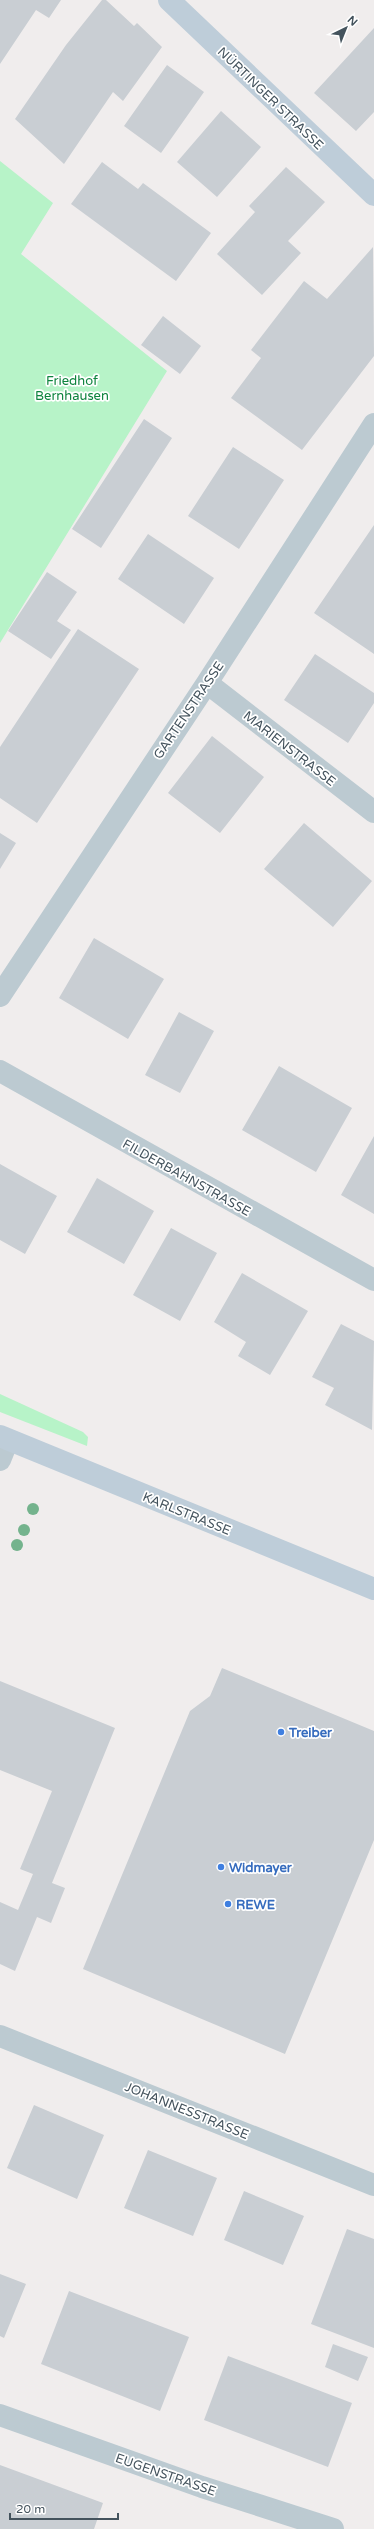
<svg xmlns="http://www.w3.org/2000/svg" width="374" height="2529" viewBox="0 0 374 2529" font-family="'Varela Round',sans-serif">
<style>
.green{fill:#b7f3c8}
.building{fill:#c9ced3}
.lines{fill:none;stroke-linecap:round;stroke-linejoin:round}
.street{stroke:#bccad1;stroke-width:22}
.secondary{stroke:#becdd9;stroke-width:22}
.tree{fill:#74b38d}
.shop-dot{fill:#3f7fe0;stroke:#fff;stroke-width:1.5}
.labels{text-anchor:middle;stroke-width:3.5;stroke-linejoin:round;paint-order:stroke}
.street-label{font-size:13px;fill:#44535d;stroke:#fff}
.park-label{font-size:13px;fill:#0e843e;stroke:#fff}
.shop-label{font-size:13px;font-weight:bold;fill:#366cbe;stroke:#fff;text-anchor:start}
</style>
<rect width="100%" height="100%" fill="#f0eded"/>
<path class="green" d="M0 161 53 203 21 254 167 371 0 643Z
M0 1394 83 1432 88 1437 87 1446 0 1412Z"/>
<path class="building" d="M0 0H61L49 18 36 10 0 64Z
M102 0H106L134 26 137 23 162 47 123 101 113 92 64 164 15 119 66 45Z
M374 28V112L356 131 314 93Z
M167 65 204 92 161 153 124 126Z
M221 111 261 147 217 197 177 162Z
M102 162 138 189 143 183 211 233 176 281 71 204Z
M286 167 325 202 288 241 301 253 262 295 217 254 255 212 249 206Z
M373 247 374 356 302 450 231 398 261 358 251 350 304 281 327 299Z
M163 316 201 346 180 374 141 345Z
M144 419 172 438 101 548 72 529Z
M233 447 284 480 239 549 188 516Z
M374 525V654L314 613Z
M148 534 214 578 184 624 118 579Z
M47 572 77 592 57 621 71 630 51 659 8 631Z
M78 629 139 669 37 823 0 798V747Z
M315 654 374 693V703L348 743 284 700Z
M212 736 264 777 220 833 168 793Z
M304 823 372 881 333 927 264 869Z
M0 833 16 843 0 869Z
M94 938 164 979 128 1039 59 998Z
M179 1012 214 1031 180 1093 145 1075Z
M279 1066 352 1108 316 1172 242 1130Z
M374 1136V1214L341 1195Z
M0 1164 57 1196 25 1254 0 1240Z
M97 1178 154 1211 124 1264 67 1232Z
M171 1228 217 1253 180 1321 133 1295Z
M242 1273 308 1311 270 1375 238 1356 246 1342 214 1322Z
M341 1324 374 1341 372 1430 325 1405 334 1388 312 1377Z
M222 1668 374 1731V1840L285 2054 83 1969 190 1711 210 1696Z
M0 1681 115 1728 52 1883 65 1888 51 1923 37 1917 15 1971 0 1964V1902L18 1910 33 1874 20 1869 52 1791 0 1770Z
M34 2105 104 2135 77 2199 7 2168Z
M148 2150 217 2178 193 2236 124 2208Z
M244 2191 304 2216 283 2265 224 2240Z
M347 2229 374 2239V2348L311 2324Z
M0 2274 26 2284 4 2338 0 2336Z
M69 2291 189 2337 160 2411 41 2364Z
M333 2344 368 2357 358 2381 325 2367Z
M228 2356 352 2403 328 2467 204 2420Z
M0 2465 103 2503 94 2529H0Z"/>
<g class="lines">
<path class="street" d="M207 683 374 812
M0 996 207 683 374 424
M0 1071 374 1280
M0 1460 8 1440
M0 2036 374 2185
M0 2415 202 2487 333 2529"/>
<path class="secondary" d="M169 0 374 195
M0 1436 374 1589"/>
</g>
<g class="tree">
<circle cx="33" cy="1509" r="6"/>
<circle cx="24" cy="1530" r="6"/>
<circle cx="17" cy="1545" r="6"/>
</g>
<g class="shop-dot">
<circle cx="281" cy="1732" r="4"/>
<circle cx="221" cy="1867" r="4"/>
<circle cx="228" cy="1904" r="4"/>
</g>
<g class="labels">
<g class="street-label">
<text transform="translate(271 98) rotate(44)" y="5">NÜRTINGER STRASSE</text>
<text transform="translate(188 710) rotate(-56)" y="5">GARTENSTRASSE</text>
<text transform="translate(290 748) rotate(38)" y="5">MARIENSTRASSE</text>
<text transform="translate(187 1177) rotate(29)" y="5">FILDERBAHNSTRASSE</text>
<text transform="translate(187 1513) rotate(22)" y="5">KARLSTRASSE</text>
<text transform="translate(187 2110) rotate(22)" y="5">JOHANNESSTRASSE</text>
<text transform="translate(166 2474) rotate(19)" y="5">EUGENSTRASSE</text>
</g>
<g class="park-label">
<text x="72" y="385">Friedhof<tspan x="72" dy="15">Bernhausen</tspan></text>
</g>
<g class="shop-label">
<text x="289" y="1737">Treiber</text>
<text x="229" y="1872">Widmayer</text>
<text x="236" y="1909">REWE</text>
</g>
</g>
<g transform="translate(346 28) rotate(43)" stroke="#ffffff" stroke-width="3" paint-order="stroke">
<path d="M0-3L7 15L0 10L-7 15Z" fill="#44535d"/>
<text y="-6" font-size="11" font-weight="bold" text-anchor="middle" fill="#44535d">N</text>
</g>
<path d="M10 2513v6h108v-6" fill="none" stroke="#44535d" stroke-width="2"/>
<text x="16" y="2513" font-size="12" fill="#44535d" stroke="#ffffff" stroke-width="3" paint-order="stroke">20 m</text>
</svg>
